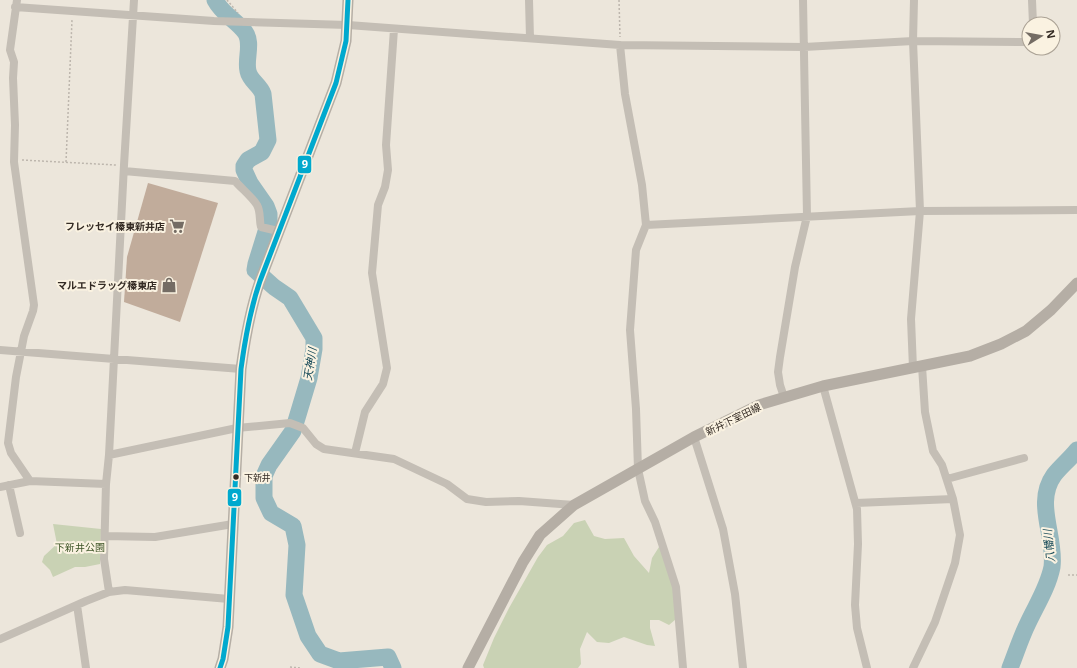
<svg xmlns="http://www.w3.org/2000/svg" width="1077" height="668" viewBox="0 0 1077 668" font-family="'Noto Sans','Noto Sans JP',sans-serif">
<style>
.green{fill:#c9d2b4}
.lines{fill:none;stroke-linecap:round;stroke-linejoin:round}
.river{stroke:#97b8be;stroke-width:17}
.building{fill:#c1ac9b}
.path{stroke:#bdb6ad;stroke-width:1.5;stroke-dasharray:2 2;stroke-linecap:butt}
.street{stroke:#c4beb5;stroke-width:8}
.secondary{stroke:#b5aea5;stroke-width:11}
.bus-1-casing{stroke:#faf2e1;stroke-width:8}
.bus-1{stroke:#00a9ce;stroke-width:5}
.bus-dot{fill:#342b24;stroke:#faf2e1;stroke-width:1.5}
.labels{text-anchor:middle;stroke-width:4;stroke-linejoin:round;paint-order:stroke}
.bus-label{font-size:9px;fill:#342b24;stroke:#faf2e1;text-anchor:start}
.poi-label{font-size:10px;font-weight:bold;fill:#342b24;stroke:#faf2e1;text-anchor:end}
.street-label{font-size:10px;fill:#342b24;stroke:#faf2e1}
.park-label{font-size:10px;fill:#3c5426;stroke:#faf2e1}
.water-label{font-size:11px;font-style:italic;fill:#174a58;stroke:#faf2e1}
.line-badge{stroke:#faf2e1;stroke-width:1.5}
.badge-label{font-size:11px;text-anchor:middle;font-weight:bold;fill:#fff}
</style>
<rect width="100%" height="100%" fill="#ece6db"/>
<path class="green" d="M585 520 594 536 605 539 624 538 634 556 649 573 652 558 659 547 666 552 672 579 676 619 669 625 659 620H650V628L655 646 647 645 624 637 609 643 597 642 587 632 580 649 581 664 578 668H484L483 665 494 638 509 608 538 557 547 545 563 536 574 523Z
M53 524 101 529 100 564 85 567H75L53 577 50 570 42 562 44 556 57 544Z"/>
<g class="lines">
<path class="river" d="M215 0C223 15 235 19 245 32 253 43 245 59 248 71 250 81 260 85 263 94L268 140 262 152 248 160 244 166V170L250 183 266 206 269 214V222L256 264 255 270 274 287 290 298 314 338V349L309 378 297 418 293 431 269 465 264 476V498L271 513 293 526 297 545 294 595 308 636 320 654 339 661 388 657 393 668
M1010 668C1016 653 1021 637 1028 623 1037 604 1048 587 1052 567 1056 536 1034 503 1054 475 1061 466 1070 459 1077 450"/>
</g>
<path class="building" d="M148 183 218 203 180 322 124 302 127 257Z"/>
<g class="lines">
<path class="path" d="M227 0 238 13
M619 0 620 37
M22 160 116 165
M66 162 72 20
M1068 575H1077
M290 667 300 668"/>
<path class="street" d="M17 0 10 50 14 62 13 78 15 125 14 162 34 305 33 311 24 336 16 377 8 443 11 453 30 481 106 484
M529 0 530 38
M1032 0 1033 24
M15 7 214 21 348 25 620 45 804 47 913 41 1029 42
M620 45 625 94 642 185 646 225 636 250 630 330 636 409 638 469 645 501 655 522 676 587 683 668
M124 171 235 181C242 189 252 197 257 205 261 212 259 220 261 227L278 231
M646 225 920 211 1077 210
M0 350 241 369
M913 368 911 319 920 211 913 41 914 0
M823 386 857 509 858 544 855 605 857 628 867 668
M784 397 780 385 778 372 780 357 795 267 807 216 803 0
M694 437 723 529 735 594 743 668
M355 453 365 412 383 384 387 368 372 273 378 205 385 187 388 170 386 145 394 29
M109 455 237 428 290 423 303 428 316 444 324 449 394 459 447 484 467 499 486 502 519 501 574 505
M947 479 1024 458
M9 485 20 533
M0 487 30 481
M856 503 953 499
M105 536 155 537 233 524
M109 592 104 559 106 484 109 455 124 165 134 0
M77 605 86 668
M0 639 86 601 109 592 125 590 229 599
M913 668 935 622 955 563 960 535 953 499 942 465 933 451 925 412 922 366"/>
<path class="secondary" d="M220 668 223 659 228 627 241 369C245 339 250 310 260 281L336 83 346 41 348 0
M468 668 523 562 540 535 574 505 694 437 759 405 823 386 970 356 1001 344 1026 331 1051 310 1077 283"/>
<g class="bus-1-casing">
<path id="bus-1" d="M220 668 223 659 228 627 241 369C245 339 250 310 260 281L336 83 346 41 348 0"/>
</g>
<use href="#bus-1" class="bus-1"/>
</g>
<defs>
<g id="supermarket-bare" transform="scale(1.2)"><path d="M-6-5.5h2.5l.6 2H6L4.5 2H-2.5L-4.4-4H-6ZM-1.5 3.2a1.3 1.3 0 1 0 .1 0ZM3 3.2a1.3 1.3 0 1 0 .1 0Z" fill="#746c64" stroke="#faf2e1" stroke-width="2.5" paint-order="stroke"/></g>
<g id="shop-bare" transform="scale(1.2)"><path d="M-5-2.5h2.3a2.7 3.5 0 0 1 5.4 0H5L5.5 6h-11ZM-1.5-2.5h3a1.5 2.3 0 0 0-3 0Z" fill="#746c64" stroke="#faf2e1" stroke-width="2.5" paint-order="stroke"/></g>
</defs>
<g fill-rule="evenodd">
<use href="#supermarket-bare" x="177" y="226"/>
<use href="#shop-bare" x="169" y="285"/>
</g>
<circle class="bus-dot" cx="236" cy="477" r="3.5"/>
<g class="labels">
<g class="bus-label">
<text x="244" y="481">下新井</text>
</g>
<g class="poi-label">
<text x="165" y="230">フレッセイ榛東新井店</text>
<text x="157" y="289">マルエドラッグ榛東店</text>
</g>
<g class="street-label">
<text transform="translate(733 419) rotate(-26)" y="4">新井下室田線</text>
</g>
<g class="park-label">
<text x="80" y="551">下新井公園</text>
</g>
<g class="water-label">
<text transform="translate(310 364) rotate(-81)" y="4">天神川</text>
<text transform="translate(1049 546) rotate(-96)" y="4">八幡川</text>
</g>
</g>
<g class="line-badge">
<rect x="297" y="155" width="15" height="19" rx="4" fill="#00a9ce"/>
<rect x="227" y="488" width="15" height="19" rx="4" fill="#00a9ce"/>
</g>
<g class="badge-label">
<text x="305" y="168">9</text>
<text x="235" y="501">9</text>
</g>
<g transform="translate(1041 36) rotate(79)"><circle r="19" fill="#faf2e1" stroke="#aba295"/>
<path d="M0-3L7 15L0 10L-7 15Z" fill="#746c64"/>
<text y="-6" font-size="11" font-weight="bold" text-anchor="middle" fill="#342b24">N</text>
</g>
</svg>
